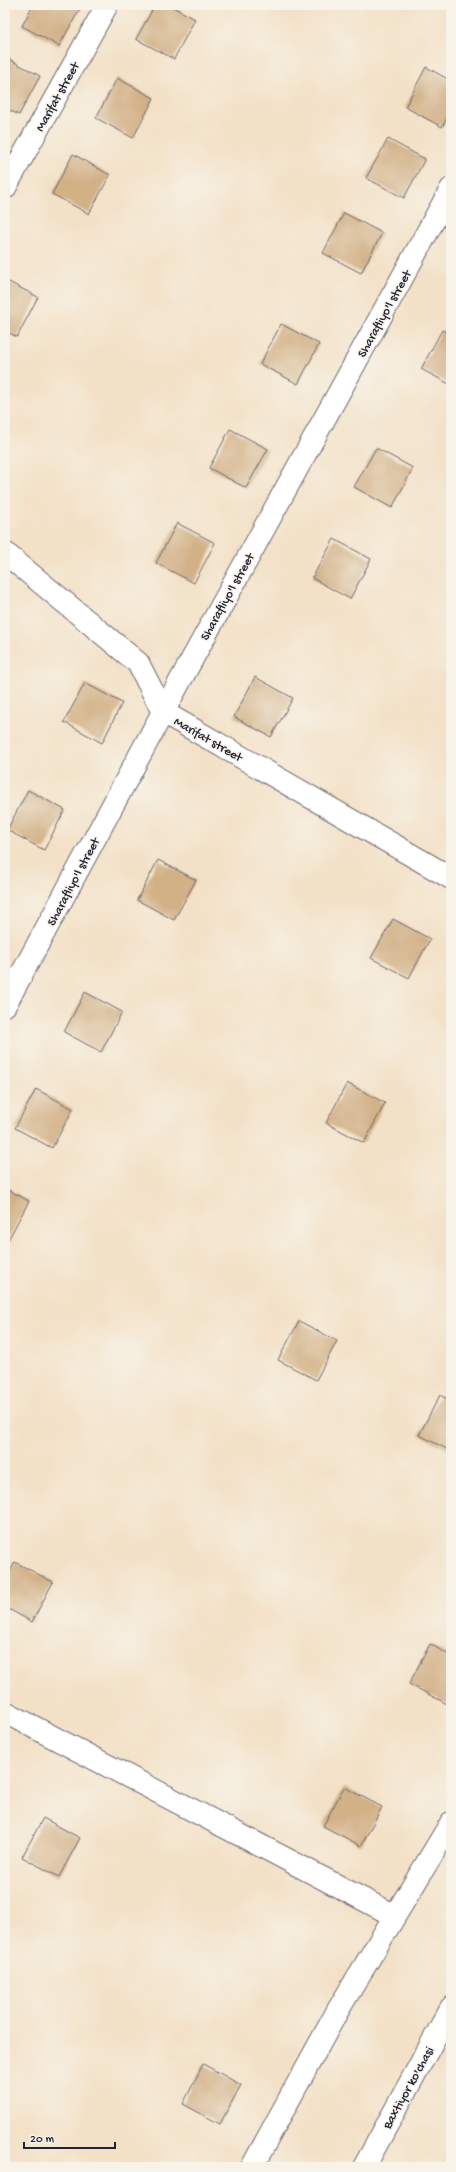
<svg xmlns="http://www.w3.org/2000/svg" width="456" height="2172" viewBox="0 0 456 2172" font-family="'Gochi Hand',sans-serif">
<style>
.building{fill:#d2b187}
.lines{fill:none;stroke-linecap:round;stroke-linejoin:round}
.minor-casing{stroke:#6b656c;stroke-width:24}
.minor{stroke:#fff;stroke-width:22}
.labels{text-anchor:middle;stroke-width:3;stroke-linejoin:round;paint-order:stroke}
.street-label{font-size:13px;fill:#22223b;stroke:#f7f3e8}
</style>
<rect width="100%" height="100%" fill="#f7f3e8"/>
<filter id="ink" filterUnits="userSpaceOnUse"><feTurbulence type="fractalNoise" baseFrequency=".025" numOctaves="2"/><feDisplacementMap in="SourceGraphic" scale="8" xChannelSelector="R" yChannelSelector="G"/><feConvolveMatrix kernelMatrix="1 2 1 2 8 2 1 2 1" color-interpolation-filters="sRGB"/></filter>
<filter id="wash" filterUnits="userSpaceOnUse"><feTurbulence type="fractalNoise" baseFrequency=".012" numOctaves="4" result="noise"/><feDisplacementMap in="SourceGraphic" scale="16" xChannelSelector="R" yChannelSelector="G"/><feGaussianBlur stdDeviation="0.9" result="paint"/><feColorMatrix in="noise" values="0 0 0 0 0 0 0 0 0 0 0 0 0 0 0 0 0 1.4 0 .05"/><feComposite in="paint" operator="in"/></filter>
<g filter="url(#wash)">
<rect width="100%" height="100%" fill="#f3e1c7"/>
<g id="blocks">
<path class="building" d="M33 5 81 7 59 46 22 26Z
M155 5H169L195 19 174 59 136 39Z
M5 57 40 76 19 115 5 108Z
M426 67 451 81V111L442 127 405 107Z
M117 78 154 98 133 138 96 118Z
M388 139 425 159 404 198 366 178Z
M73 154 110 175 89 214 52 194Z
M344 213 382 233 361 273 323 253Z
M5 280 38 297 17 337 5 331Z
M281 324 319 344 298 384 260 364Z
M442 330 451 335V385L421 369Z
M230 429 268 449 246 488 209 468Z
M376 448 413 468 392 508 354 487Z
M177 523 215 543 194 583 156 563Z
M334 539 371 559 350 599 312 578Z
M255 677 293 698 271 737 234 717Z
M85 683 122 703 102 743 64 722Z
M28 790 65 810 44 850 7 830Z
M158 860 196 880 174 920 137 900Z
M393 919 430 939 409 978 371 958Z
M85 992 122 1012 101 1052 64 1032Z
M347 1083 385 1103 364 1143 326 1123Z
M36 1089 73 1109 52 1148 15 1128Z
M5 1188 29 1201 8 1240 5 1239Z
M299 1321 337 1341 316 1380 278 1360Z
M440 1395 451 1401V1451L419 1435Z
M15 1562 53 1582 32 1622 5 1607V1581Z
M430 1644 451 1656V1695L447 1704 409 1684Z
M344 1787 382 1807 361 1846 323 1826Z
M43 1818 80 1838 59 1877 22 1857Z
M203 2064 241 2085 220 2124 183 2104Z"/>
</g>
</g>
<g filter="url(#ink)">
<use href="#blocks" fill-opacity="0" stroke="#6b656c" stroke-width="1"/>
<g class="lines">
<g class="minor-casing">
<path id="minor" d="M5 188 107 5
M5 553 138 663 163 712 451 878
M5 1005 163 712 451 189
M5 1712 395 1916
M252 2167 338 2010 451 1823
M364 2167 451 2008"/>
</g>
<use href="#minor" class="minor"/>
</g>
</g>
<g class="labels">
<g class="street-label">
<text transform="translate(56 96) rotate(-61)" y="5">Marifat street</text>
<text transform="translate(383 313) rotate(-61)" y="5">Sharafliyo'l street</text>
<text transform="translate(226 596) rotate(-61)" y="5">Sharafliyo'l street</text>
<text transform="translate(209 738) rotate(30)" y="5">Marifat street</text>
<text transform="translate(72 881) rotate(-62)" y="5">Sharafliyo'l street</text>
<text transform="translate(407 2087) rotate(-61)" y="5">Baxtiyor ko'chasi</text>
</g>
</g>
<rect width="456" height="2172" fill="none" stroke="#f7f3e8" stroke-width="20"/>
<path d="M24 2142v6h91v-6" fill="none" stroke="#22223b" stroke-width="2"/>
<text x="30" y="2142" font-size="12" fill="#22223b" stroke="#f7f3e8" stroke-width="3" paint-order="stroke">20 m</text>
</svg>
